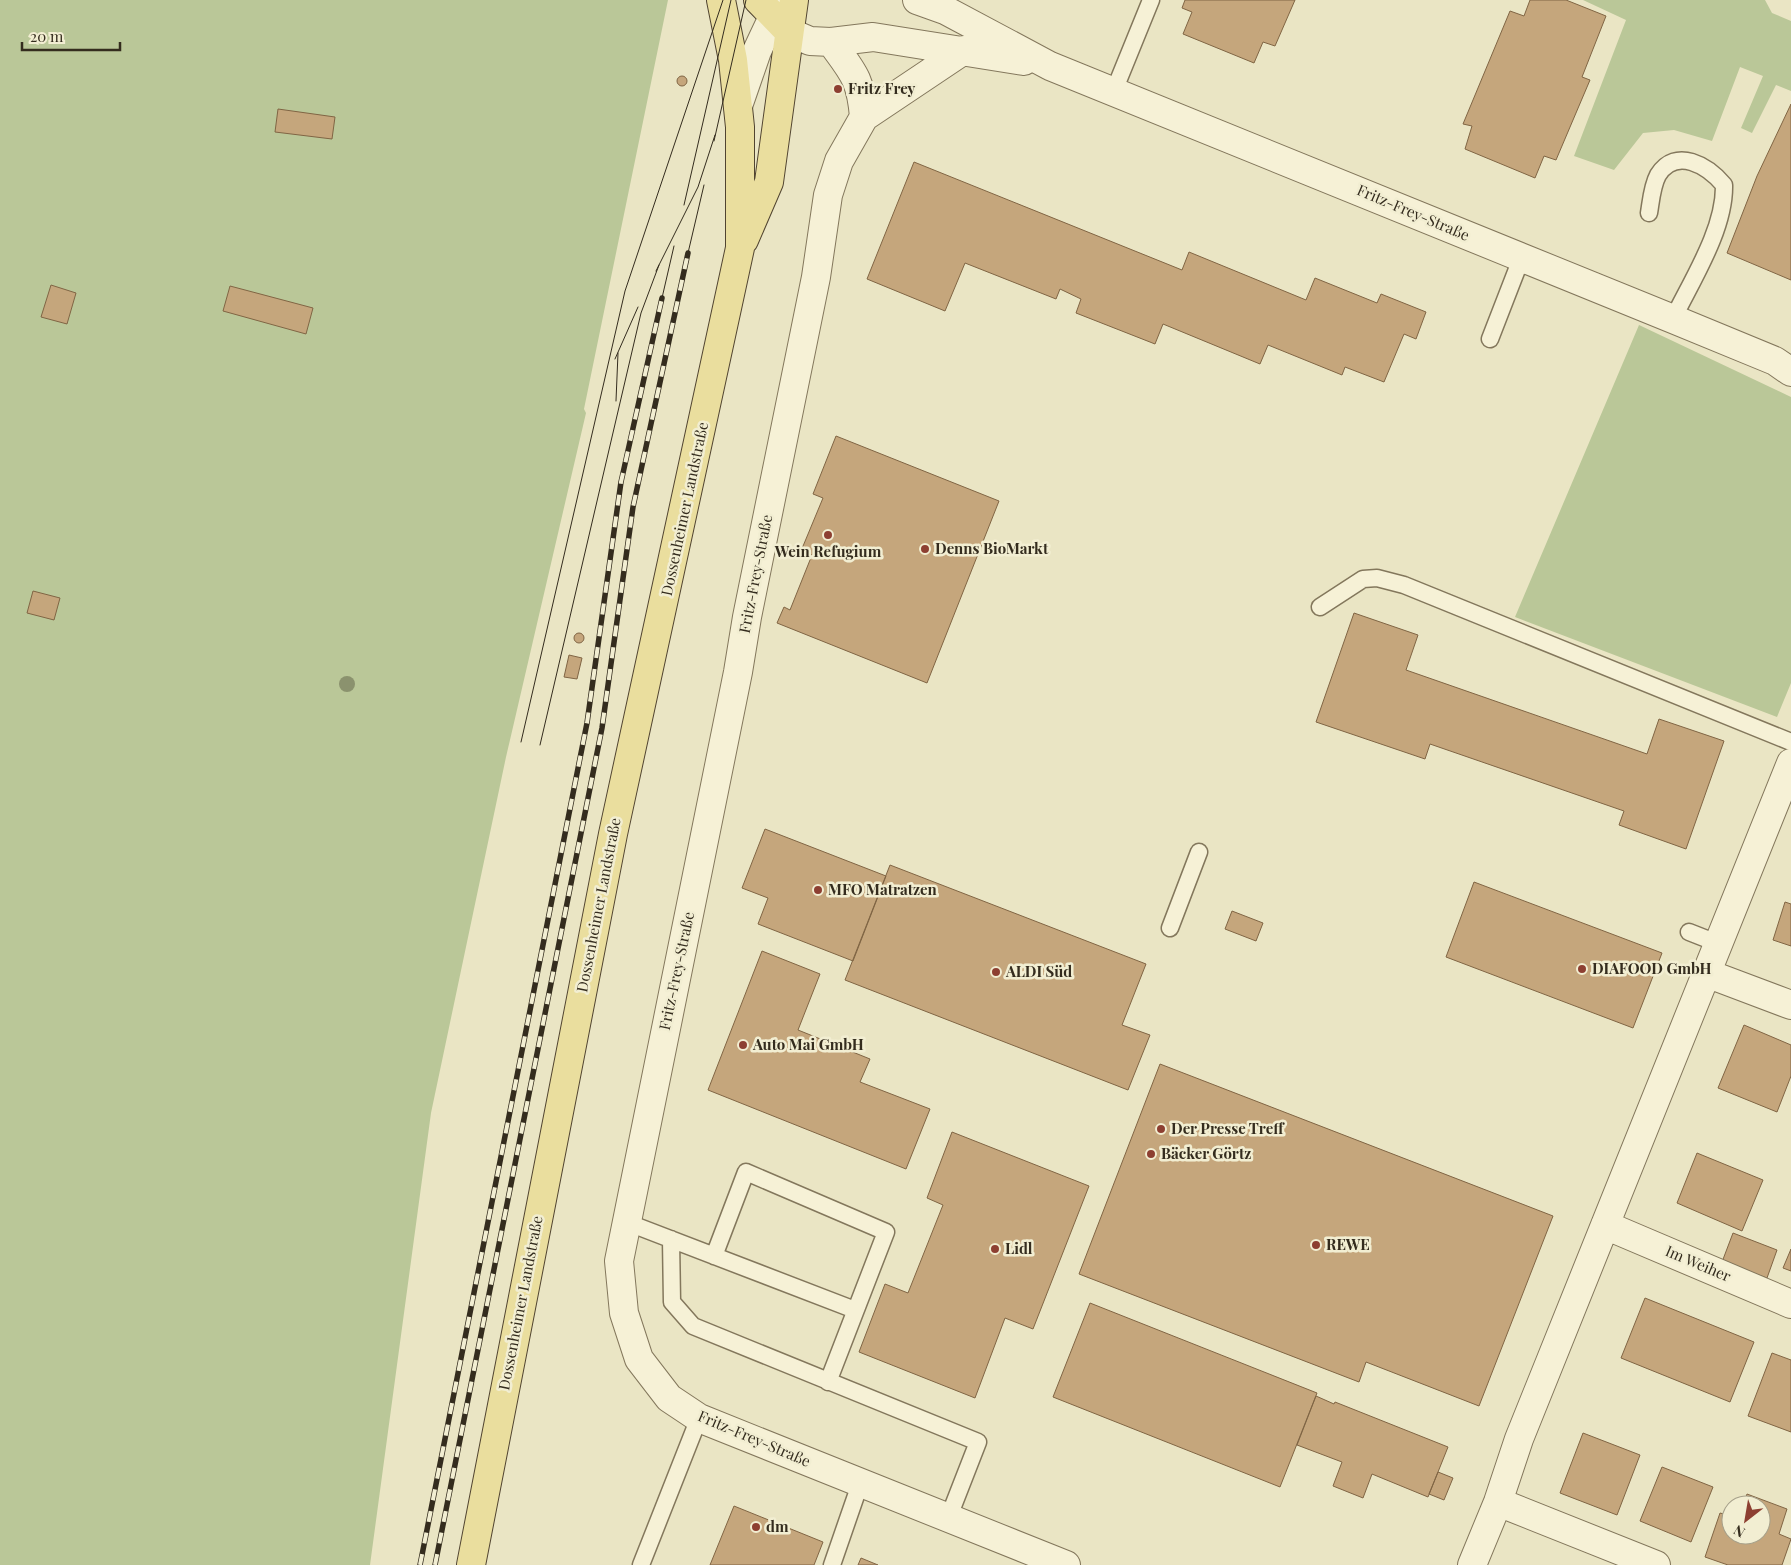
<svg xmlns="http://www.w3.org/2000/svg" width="1791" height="1565" viewBox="0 0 1791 1565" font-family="'Playfair Display',serif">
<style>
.green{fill:#bac798}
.building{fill:#c5a67c;stroke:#806544}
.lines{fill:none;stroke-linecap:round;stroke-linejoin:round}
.lane-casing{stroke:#83775c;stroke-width:19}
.street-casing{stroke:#83775c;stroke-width:30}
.primary-casing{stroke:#514430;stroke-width:30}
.lane{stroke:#f6f1d6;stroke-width:16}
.street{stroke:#f6f1d6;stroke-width:28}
.primary{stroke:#eade9e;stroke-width:28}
.tram{stroke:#342c1e;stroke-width:1}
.rail-casing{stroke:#342c1e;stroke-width:5.5}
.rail{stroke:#f2eed2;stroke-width:4;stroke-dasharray:11;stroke-linecap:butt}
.tree{fill:#8b926e}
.poi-dot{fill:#8d3f31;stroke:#f2eed2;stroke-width:2}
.labels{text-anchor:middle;stroke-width:5;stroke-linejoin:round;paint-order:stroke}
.poi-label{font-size:15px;font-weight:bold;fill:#342c1e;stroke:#f2eed2;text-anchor:start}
.street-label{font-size:15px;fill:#342c1e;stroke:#f2eed2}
</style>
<rect width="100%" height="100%" fill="#eae5c4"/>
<path class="green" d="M0 0H668L584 409 586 413 506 757 431 1113 370 1565H0Z
M1583 0H1765L1772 13 1791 21V91L1776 85 1752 133 1741 128 1763 76 1740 67 1712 141 1674 130 1643 133 1614 170 1574 156 1626 20Z
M1639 325 1791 397V683L1777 717 1515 617Z"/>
<path class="building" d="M1185 0H1295L1275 46 1263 42 1254 63 1183 34 1192 12 1182 8Z
M1530 0H1566L1606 16 1582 77 1590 80 1556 160 1544 156 1535 178 1465 149 1472 126 1463 124 1510 11 1524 16Z
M677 81a5 5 0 1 1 10 0a5 5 0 1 1-10 0Z
M1791 104V280L1727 253 1757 176Z
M278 109 335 117 332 139 275 132Z
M914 162 1182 270 1189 252 1306 300 1315 278 1377 303 1381 294 1426 312 1416 339 1404 334 1384 382 1345 367 1342 375 1268 345 1260 364 1163 324 1155 344 1076 313 1081 299 1060 289 1056 299 965 263 945 311 867 279Z
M51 285 76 293 67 324 41 317Z
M230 286 313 308 306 334 223 311Z
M836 436 999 501 927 683 777 623 784 607 790 610 812 555 801 551 823 498 813 494Z
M33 591 60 598 54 620 27 613Z
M1354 613 1418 635 1406 670 1647 754 1659 719 1724 741 1686 849 1619 825 1624 811 1430 744 1425 759 1316 722Z
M574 638a5 5 0 1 1 10 0a5 5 0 1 1-10 0Z
M569 655 582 658 577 679 564 677Z
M765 829 886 876 853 961 758 924 768 898 742 888Z
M890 865 1146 964 1122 1025 1150 1035 1128 1090 845 980Z
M1474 882 1662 953 1633 1028 1446 957Z
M1785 902 1791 904V946L1773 940Z
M1232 911 1263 923 1256 941 1225 929Z
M762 951 820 974 798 1030 870 1059 860 1082 930 1109 906 1169 708 1090Z
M1744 1025 1791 1045V1076L1777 1112 1718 1088Z
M1160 1064 1553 1216 1479 1406 1366 1362 1359 1382 1079 1274Z
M952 1132 1089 1186 1033 1329 1005 1318 975 1398 859 1352 885 1284 908 1293 943 1205 927 1198Z
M1697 1153 1763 1180 1742 1231 1677 1203Z
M1733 1233 1777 1250 1767 1278 1722 1262Z
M1791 1249V1271L1783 1268Z
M1645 1298 1754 1342 1730 1402 1621 1358Z
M1090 1303 1317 1393 1280 1487 1053 1397Z
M1772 1353 1791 1360V1432L1748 1416Z
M1316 1396 1334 1404 1335 1402 1448 1447 1428 1497 1372 1474 1363 1498 1333 1486 1342 1462 1297 1445Z
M1583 1433 1640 1455 1617 1515 1560 1493Z
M1662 1467 1713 1487 1691 1542 1640 1521Z
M1438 1472 1453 1478 1444 1500 1429 1494Z
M1747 1494 1787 1509 1779 1534 1791 1539 1782 1565H1728L1705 1557 1720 1513 1731 1516V1535H1761V1505H1743Z
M734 1506 823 1542 814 1565H710Z
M861 1558 878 1565H858Z"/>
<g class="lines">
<g class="lane-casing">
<path id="lane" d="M1114 91 1151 0
M1649 213C1651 201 1652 186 1658 175 1676 146 1708 166 1724 185 1725 229 1692 280 1673 319
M1490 339 1521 259
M1320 607 1363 579 1377 578 1404 585 1791 742
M1170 928 1199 852
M1689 932 1717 943
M626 1222 855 1310
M671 1239 672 1302 693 1326 978 1442 948 1519
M714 1256 746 1172 886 1232 828 1382
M641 1565 699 1418
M832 1565 860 1484"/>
</g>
<g class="street-casing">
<path id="street" d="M917 0 945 10 1050 66 1673 319 1775 361 1791 372
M789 32 810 41 831 42 873 37 1024 61
M831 42C853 72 861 79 864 117
M964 50 864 117 839 161 828 195 816 277 747 617 738 672 619 1261 624 1313 639 1359 669 1398 699 1418 1066 1565
M738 106 757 51 773 17 789 1
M1706 973 1791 1005
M1605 1225 1791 1304
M1498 1502 1656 1565
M1472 1565 1498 1502 1519 1439 1791 763"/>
</g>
<g class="primary-casing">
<path id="primary" d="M758 0 789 32
M744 240 769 182 794 0
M471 1565 613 834 740 248V127L733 60 721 0"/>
</g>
<use href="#lane" class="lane"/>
<use href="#street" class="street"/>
<use href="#primary" class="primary"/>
<path class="tram" d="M714 141 746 0
M684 205 731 0
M688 253 704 185
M656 271 698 187 715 135
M662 298 674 246
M615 359 638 307
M616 401 618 353
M521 742 625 291 723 0
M540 745 641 313 659 265"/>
<g class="rail-casing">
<path id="rail" d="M420 1565 587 723 621 482 662 298
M435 1565 602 728 633 507 688 253"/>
</g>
<use href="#rail" class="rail"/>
</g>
<circle class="tree" cx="347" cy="684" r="8"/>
<g class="poi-dot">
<circle cx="838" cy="89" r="5"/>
<circle cx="828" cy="535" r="5"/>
<circle cx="925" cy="549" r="5"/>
<circle cx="818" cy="890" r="5"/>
<circle cx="1582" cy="969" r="5"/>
<circle cx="996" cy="972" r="5"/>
<circle cx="743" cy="1045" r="5"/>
<circle cx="1161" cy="1129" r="5"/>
<circle cx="1151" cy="1154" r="5"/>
<circle cx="1316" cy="1245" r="5"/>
<circle cx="995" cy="1249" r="5"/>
<circle cx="756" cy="1527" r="5"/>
</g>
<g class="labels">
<g class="poi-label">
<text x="848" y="94">Fritz Frey</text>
<text x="935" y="554">Denns BioMarkt</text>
<text x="828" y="557" text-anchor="middle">Wein Refugium</text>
<text x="828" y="895">MFO Matratzen</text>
<text x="1592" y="974">DIAFOOD GmbH</text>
<text x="1006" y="977">ALDI Süd</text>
<text x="753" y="1050">Auto Mai GmbH</text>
<text x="1171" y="1134">Der Presse Treff</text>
<text x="1161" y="1159">Bäcker Görtz</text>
<text x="1326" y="1250">REWE</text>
<text x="1005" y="1254">Lidl</text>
<text x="766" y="1532">dm</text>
</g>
<g class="street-label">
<text transform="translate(1413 213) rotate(23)" y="5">Fritz-Frey-Straße</text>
<text transform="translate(685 509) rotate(-78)" y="5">Dossenheimer Landstraße</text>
<text transform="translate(756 574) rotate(-79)" y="5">Fritz-Frey-Straße</text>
<text transform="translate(599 905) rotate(-79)" y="5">Dossenheimer Landstraße</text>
<text transform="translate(677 971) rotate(-78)" y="5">Fritz-Frey-Straße</text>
<text transform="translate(1698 1264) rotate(23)" y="5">Im Weiher</text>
<text transform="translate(521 1303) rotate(-79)" y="5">Dossenheimer Landstraße</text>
<text transform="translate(754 1439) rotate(23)" y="5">Fritz-Frey-Straße</text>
</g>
</g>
<g transform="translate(1746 1520) rotate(211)"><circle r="24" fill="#f2eed2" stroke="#a6a08a"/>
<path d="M0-4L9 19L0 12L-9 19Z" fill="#8d3f31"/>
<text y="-8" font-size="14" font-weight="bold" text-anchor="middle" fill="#342c1e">N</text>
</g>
<path d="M22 42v8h98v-8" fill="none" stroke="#342c1e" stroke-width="2.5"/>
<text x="30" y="42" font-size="15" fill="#342c1e" stroke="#f2eed2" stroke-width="4" paint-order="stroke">20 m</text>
</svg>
